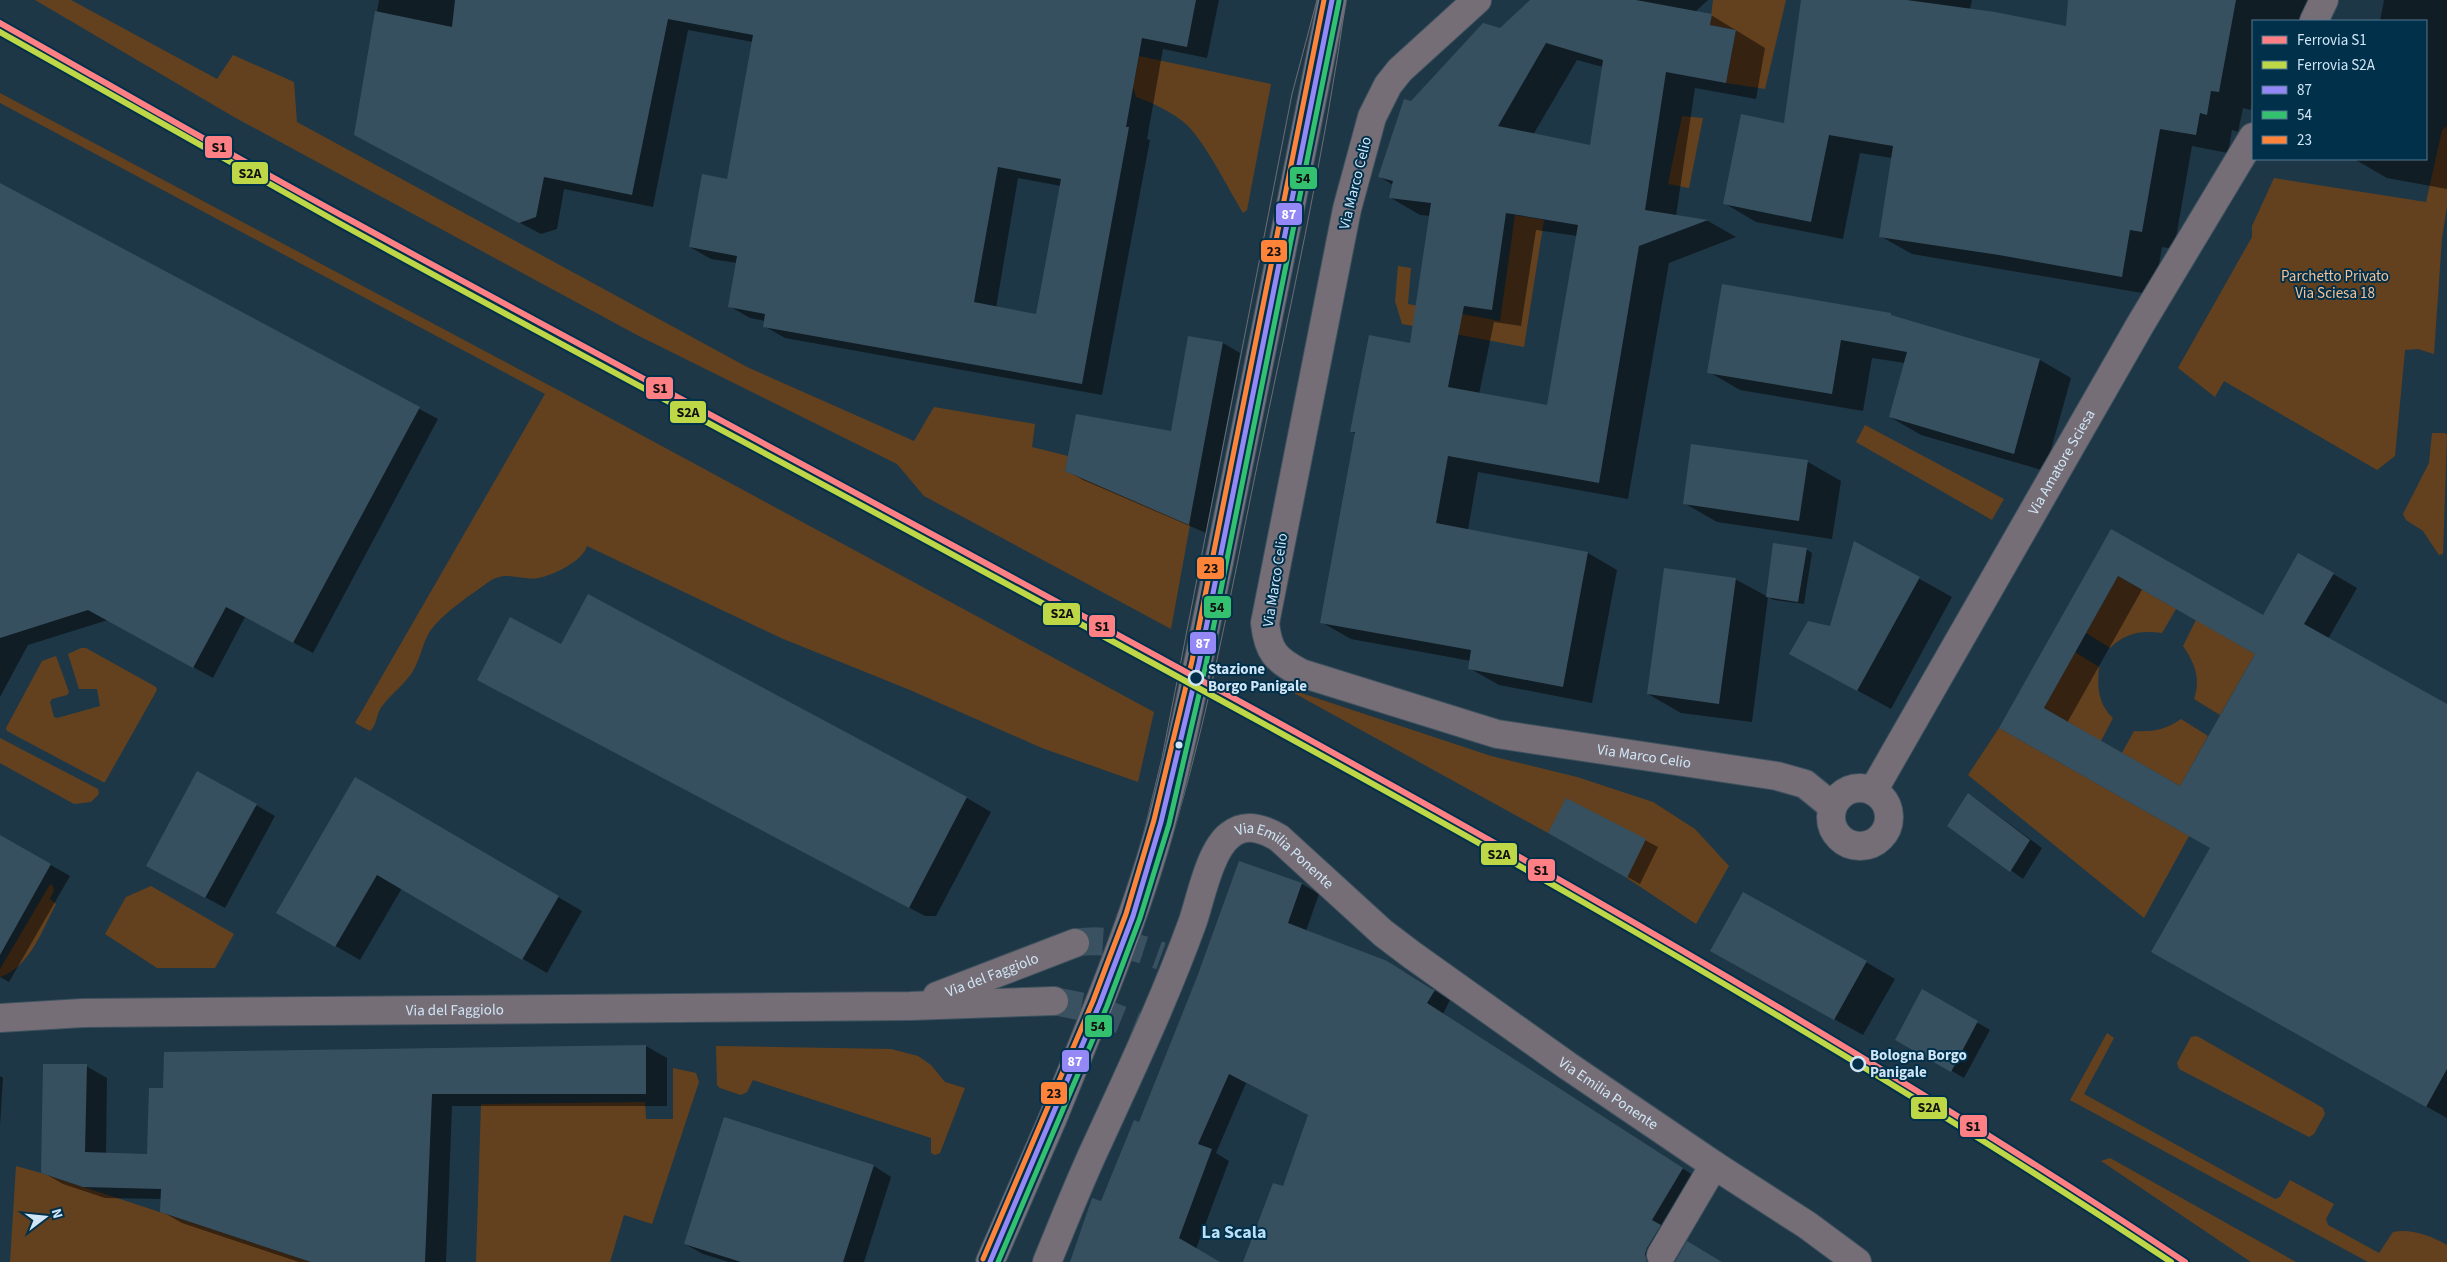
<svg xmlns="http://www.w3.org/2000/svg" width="2447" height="1262" viewBox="0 0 2447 1262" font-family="'Source Sans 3',sans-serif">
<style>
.green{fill:#64411e}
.shadow{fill:#0007;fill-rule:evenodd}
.building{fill:#37505f;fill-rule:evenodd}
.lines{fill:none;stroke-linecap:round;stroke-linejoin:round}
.minor-tunnel{stroke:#395161;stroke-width:28;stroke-dasharray:28 14;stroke-linecap:butt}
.minor-casing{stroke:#3e525f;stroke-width:30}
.secondary-casing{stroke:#3e525f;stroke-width:30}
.minor{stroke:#766e76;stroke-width:28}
.secondary{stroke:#76707b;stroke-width:28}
.tram{stroke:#6b6d76;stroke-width:1}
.secondary-bridge-casing{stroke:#3e525f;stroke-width:30;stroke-linecap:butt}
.secondary-bridge{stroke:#76707b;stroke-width:28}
.bus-1-casing{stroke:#01304b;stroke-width:9}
.bus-2-casing{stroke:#01304b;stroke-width:9}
.bus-3-casing{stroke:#01304b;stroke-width:9}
.bus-1{stroke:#9488f6;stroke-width:5}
.bus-2{stroke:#33c06f;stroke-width:5}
.bus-3{stroke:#ff8339;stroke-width:5}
.rail-1-casing{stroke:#01304b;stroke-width:10}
.rail-2-casing{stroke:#01304b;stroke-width:10}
.rail-1{stroke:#ff8084;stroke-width:6}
.rail-2{stroke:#bed747;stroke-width:6}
.stop-dot{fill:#01304b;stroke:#d0e6f7;stroke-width:2.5}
.bus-dot{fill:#d0e6f7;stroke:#01304b;stroke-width:2}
.labels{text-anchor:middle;stroke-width:4;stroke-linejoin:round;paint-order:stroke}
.street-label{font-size:15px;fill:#d0e6f7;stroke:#01304b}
.park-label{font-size:15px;fill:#f7c095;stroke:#01304b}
.stop-label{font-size:15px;font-weight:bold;fill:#d0e6f7;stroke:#01304b;text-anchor:start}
.quarter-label{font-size:18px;font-weight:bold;fill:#badff9;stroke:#01304b}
.line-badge{stroke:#01304b;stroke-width:2}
.badge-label{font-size:14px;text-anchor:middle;font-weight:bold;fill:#fff}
.pale-badge-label{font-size:14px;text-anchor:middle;font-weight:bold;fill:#111}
</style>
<rect width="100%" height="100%" fill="#1e3746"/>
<path class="green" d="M35 0H71L217 79 233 55 294 82 297 122 747 367 914 441 934 407 1035 424 1032 447 1068 456 1065 471 1190 525 1171 629 924 496 897 464 637 335 234 117Z
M1713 0H1786L1765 89 1726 83 1736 30 1710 25Z
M1139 56 1271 84 1247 210 1243 213C1228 188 1206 144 1187 125 1174 113 1152 102 1136 97L1133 87Z
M0 93 558 390 1154 712 1138 782 1042 748 910 690 781 638 587 546C583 561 552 576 538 578 518 581 507 569 487 583 469 596 448 610 434 626 423 638 421 658 413 671 405 684 392 693 383 705 376 712 378 724 370 731L355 723 545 394 0 103Z
M1682 116 1703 118 1689 188 1668 184Z
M2447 126V206L2442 238 2434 354 2418 349 2405 350 2395 456 2377 470 2224 381 2215 397 2178 368 2252 237V226L2274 178 2426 202 2442 130Z
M1515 215 1544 220 1524 347 1402 324 1395 301 1398 266 1411 268 1408 304 1500 321Z
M1865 425 2004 499 1992 520 1856 442Z
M2432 433H2445L2447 435 2443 554 2439 555 2423 531 2406 520 2403 514 2429 463Z
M2118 576 2176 609 2162 633C2141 630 2125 633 2110 648L2086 633Z
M2196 620 2255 654 2220 715 2194 699C2201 679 2195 663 2183 646Z
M81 648H86L156 687 157 690 105 782H103L7 731 6 728 42 661 56 656 69 692 67 695 52 699 50 702 54 717 57 718 100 706 97 689H79L68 654Z
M2075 652 2099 667C2097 687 2098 704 2113 718L2101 741 2044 708Z
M1283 687 1491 756 1577 777 1653 802 1695 829 1729 866 1696 924 1627 878 1645 839 1567 799 1548 833Z
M2181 719 2208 736 2180 786 2122 753 2134 731C2153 732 2165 730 2181 719Z
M1999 728 2189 836 2144 918 1968 775Z
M0 738 98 789 99 794 91 802 74 804 0 763Z
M52 884 54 890 50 899 56 904C42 930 30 967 0 977V969L49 886Z
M151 886 234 934 215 968H157L105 934 126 897Z
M2107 1033 2114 1038 2084 1094 2275 1199 2280 1197 2290 1180 2334 1204 2326 1219 2328 1225 2379 1253 2393 1232C2411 1228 2431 1236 2447 1245V1262H2368L2070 1100Z
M2197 1036 2323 1108 2325 1114 2314 1134 2309 1137 2179 1069 2177 1063 2191 1037Z
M716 1046 891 1049 918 1056 931 1065 945 1082 965 1088 940 1153 935 1155 931 1153V1138L753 1080 747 1092 741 1095 720 1088 717 1085Z
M673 1068 696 1073 699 1082 652 1224 624 1215 610 1262H476L481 1104 645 1102 646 1119H673Z
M2110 1158 2296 1262H2251L2101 1161Z
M16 1166 41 1173 311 1262H10Z"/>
<path class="shadow" d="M379 0H1219L1207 58 1163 49 1147 139 1150 140 1102 395 785 338 764 326 765 321 750 318 729 306 737 263 711 259 690 247 728 180 753 42 688 30 653 207 564 189 557 229 541 234 355 135ZM1018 178 1061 186 1037 315 996 308Z
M1534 0H1708L1695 12 1711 15 1765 48 1756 99 1695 88 1676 216 1708 221 1736 237 1669 263 1628 499 1478 472 1468 530 1588 553 1617 570 1592 703 1499 685 1469 668 1471 661 1351 639 1321 622 1356 434 1351 431 1411 345 1431 216 1420 215 1391 198 1393 185 1380 177 1411 102 1478 51ZM1577 60 1603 67 1591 147 1533 135ZM1536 230 1577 236 1548 406 1479 394 1494 322 1521 326Z
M1802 0H1972L1970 9 2135 40 2143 0H2310L2306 21H2253V95L2251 110 2243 108 2238 132 2232 130 2228 153 2192 146 2174 249 2162 247 2154 295 1912 254 1880 236 1892 158 1860 153 1843 239 1756 222 1724 203 1785 124Z
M2384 0H2447V189L2387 178 2354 159H2426V21H2380Z
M0 184 438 419 313 653 245 617 213 678 108 620 28 645 0 697Z
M1891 315 1898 319 2040 360 2071 378 2045 471 1921 435 1890 417 1905 363 1872 358 1863 411 1740 390 1709 372Z
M1189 337 1223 343 1240 353 1206 533 1083 480 1066 470 1172 433Z
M1808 462 1841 481 1832 539 1717 522 1684 503Z
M2111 531 2263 617 2299 554 2357 588 2328 639 2447 706V1118L2177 966 2211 848 2000 728ZM2143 588 2256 653 2180 788 2067 723Z
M1855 543 1952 597 1891 709 1824 672 1831 627Z
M1774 545 1806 549 1812 553 1804 604 1774 600 1768 597 1752 722 1681 713 1648 694 1735 579 1768 597Z
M562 645 967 798 991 812 936 916H925L478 680Z
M355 779 582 911 547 973 402 888 360 960 278 913Z
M1969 794 2042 848 2023 879 1949 826Z
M256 805 275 816 225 908 166 876Z
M1550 833 1645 840 1658 847 1640 884Z
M0 836 70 876 9 982 0 977Z
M1302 884 1319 894 1306 931 1405 972 1450 1000 1443 1014 1699 1179 1664 1262H1244L1283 1188 1309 1115 1246 1083 1216 1153 1229 1161 1196 1249 1218 1262H1071L1140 1124Z
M1866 962 1895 979 1863 1035 1740 967Z
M1923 991 1990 1030 1964 1078 1896 1039Z
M646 1046 667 1058V1106H452L446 1262H299L182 1223 161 1211V1199L105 1198 63 1184 42 1172 86 1066 107 1078 106 1154 148 1155Z
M0 1076 3 1078 0 1126Z
M874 1166 891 1177 864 1262H729L703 1254 685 1244Z"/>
<path class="building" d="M455 0H1196L1187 47 1142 38 1126 127H1129L1082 384 763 327 765 314 728 307 737 256 689 247 702 174 727 179 753 35 668 19 632 195 544 177 536 217 519 223 354 135 375 11 452 27ZM998 167 1061 179 1036 314 974 302Z
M1530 0H1636L1712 14 1710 25 1736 30 1726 83 1666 72 1645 210 1708 220 1639 246 1599 483 1448 456 1436 523 1588 552 1563 687 1468 669 1471 650 1320 623 1355 432H1350L1369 335 1410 343 1431 203 1389 198 1393 181 1378 177 1404 99 1411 101 1483 23 1500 28ZM1546 43 1603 60 1590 145 1498 126ZM1506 213 1578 225 1547 405 1448 387 1464 306 1492 310Z
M1801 0H1907L1995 12 2066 26 2068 0H2236L2219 92 2211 91 2207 115 2200 113 2196 135 2160 129 2142 232 2130 230 2122 277 1999 255 1879 237 1893 146 1829 135 1811 222 1723 204 1741 114 1784 123Z
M0 183 420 407 293 643 226 607 193 668 88 610 0 638Z
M1722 284 1891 313V315L2040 359 2014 454 1889 417 1907 352 1841 340 1832 394 1707 373Z
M1188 336 1223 342 1189 525 1065 471 1076 414 1171 431Z
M1691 444 1808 460 1799 521 1683 504Z
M2111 529 2263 615 2298 553 2334 573 2304 624 2447 704V1069L2426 1107 2151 952 2210 848 1999 728ZM2118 576 2255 654 2180 786 2044 708Z
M1854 541 1920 577 1857 691 1789 654 1808 621 1830 626Z
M1773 543 1807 548 1798 602 1766 597Z
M1664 568 1736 578 1719 704 1647 694Z
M588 594 967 797 909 908 477 680 510 617 561 644Z
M197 771 257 804 205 898 146 866Z
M355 777 559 896 522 960 377 875 335 947 276 913Z
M1968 793 2030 840 2010 872 1947 826Z
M1566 798 1646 839 1627 878 1548 833Z
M0 835 51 864 0 955Z
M1239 861 1302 883 1288 923 1387 961 1432 989 1435 990 1427 1003 1683 1168 1652 1220 1661 1225 1647 1248 1645 1254 1647 1262H1243L1273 1183 1283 1186 1308 1115 1229 1074 1198 1144 1212 1149 1179 1238 1220 1262H1070L1092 1198 1101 1201 1134 1120 1139 1122 1197 977Z
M1743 892 1867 961 1834 1020 1710 951Z
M1922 989 1978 1021 1951 1072 1895 1040Z
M646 1045V1094H432L425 1262H311L160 1212 161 1189 83 1187 41 1173 43 1064H87L85 1152 147 1154 149 1088H163L164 1052Z
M724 1117 874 1165 843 1262H741L684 1244Z
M1687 1241 1722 1262H1675Z"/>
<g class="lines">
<path class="minor-tunnel" d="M1075 943C1106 938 1131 945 1161 956
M1054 1001 1094 1009 1136 1026"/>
<g class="minor-casing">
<g id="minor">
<path id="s1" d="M1477 0 1400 70 1388 85 1372 117 1347 209 1265 623C1268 652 1276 660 1301 673L1497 734 1777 776 1805 784 1832 806"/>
<path d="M2314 21 2324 0"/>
<circle cx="1860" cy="817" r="29"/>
<path id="s2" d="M1873 791 2140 325 2253 137"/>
<path id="s3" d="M937 996 1075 943"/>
<path id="s4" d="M0 1018 83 1013 910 1006 1054 1001"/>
<path d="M1661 1255 1714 1165"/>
<path id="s5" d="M1047 1262C1064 1221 1080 1180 1099 1140 1132 1068 1166 996 1193 921 1201 897 1210 850 1230 835 1246 822 1264 829 1279 838L1383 933 1412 955 1568 1066 1714 1165 1807 1225 1857 1262"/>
</g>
</g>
<g class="secondary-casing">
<path id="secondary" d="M1219 562 1332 0
M990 1262 1052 1120"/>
</g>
<use href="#minor" class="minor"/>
<use href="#secondary" class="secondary"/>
<path class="tram" d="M979 1262 1081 1021 1112 943 1134 873 1162 758 1292 94 1317 0
M1003 1262C1037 1183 1070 1104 1102 1025 1119 984 1136 944 1151 902 1200 761 1227 612 1257 466 1289 312 1324 157 1346 0"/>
<g class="secondary-bridge-casing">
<path id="secondary-bridge" d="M1052 1120C1091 1024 1132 928 1160 828 1184 740 1200 651 1219 562"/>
</g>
<use href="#secondary-bridge" class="secondary-bridge"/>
<g class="bus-1-casing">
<path id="bus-1" d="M990 1262 1100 1003 1133 916 1161 822 1199 663 1332 0"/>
</g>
<g class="bus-2-casing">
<path id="bus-2" d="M998 1262 1107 1006 1140 918 1169 824 1206 664 1339 1"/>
</g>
<g class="bus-3-casing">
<path id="bus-3" d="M983 1259 1093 1001 1126 914 1154 820 1192 661 1324 0"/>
</g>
<use href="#bus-1" class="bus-1"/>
<use href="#bus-2" class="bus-2"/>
<use href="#bus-3" class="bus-3"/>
<g class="rail-1-casing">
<path id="rail-1" d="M0 23C117 89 234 157 352 221 555 332 759 441 963 551 1377 775 1792 1001 2185 1262"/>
</g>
<g class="rail-2-casing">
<path id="rail-2" d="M0 32C113 95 225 160 339 223 551 340 766 453 979 569 1383 787 1788 1008 2171 1262"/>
</g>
<use href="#rail-1" class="rail-1"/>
<use href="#rail-2" class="rail-2"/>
</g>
<g class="stop-dot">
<circle cx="1196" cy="678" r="7"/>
<circle cx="1858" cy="1064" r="7"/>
</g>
<circle class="bus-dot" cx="1179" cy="745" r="4.5"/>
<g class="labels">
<g class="street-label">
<text transform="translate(1355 183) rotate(-76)" y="5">Via Marco Celio</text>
<text dy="5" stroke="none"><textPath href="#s2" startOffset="379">Via Amatore Sciesa</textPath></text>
<text transform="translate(1275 580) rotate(-81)" y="5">Via Marco Celio</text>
<text dy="5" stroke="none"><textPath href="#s1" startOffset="1096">Via Marco Celio</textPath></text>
<text dy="5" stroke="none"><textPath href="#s5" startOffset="531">Via Emilia Ponente</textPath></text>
<text dy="5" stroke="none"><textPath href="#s3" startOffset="59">Via del Faggiolo</textPath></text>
<text dy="5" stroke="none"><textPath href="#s4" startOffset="455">Via del Faggiolo</textPath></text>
<text dy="5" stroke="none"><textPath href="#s5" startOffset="936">Via Emilia Ponente</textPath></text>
</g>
<g class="park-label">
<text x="2335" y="281">Parchetto Privato<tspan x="2335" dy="17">Via Sciesa 18</tspan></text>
</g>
<g class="stop-label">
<text x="1208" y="674">Stazione<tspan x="1208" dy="17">Borgo Panigale</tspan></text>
<text x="1870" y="1060">Bologna Borgo<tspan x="1870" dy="17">Panigale</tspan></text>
</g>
<g class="quarter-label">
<text x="1234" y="1238">La Scala</text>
</g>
</g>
<g class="line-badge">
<rect x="204" y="135" width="29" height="24" rx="5" fill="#ff8084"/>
<rect x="231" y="161" width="38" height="24" rx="5" fill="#bed747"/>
<rect x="1289" y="166" width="29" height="24" rx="5" fill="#33c06f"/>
<rect x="1275" y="202" width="28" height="24" rx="5" fill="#9488f6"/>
<rect x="1260" y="239" width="28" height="24" rx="5" fill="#ff8339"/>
<rect x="645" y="376" width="29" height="24" rx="5" fill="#ff8084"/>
<rect x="669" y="400" width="38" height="24" rx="5" fill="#bed747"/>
<rect x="1196" y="556" width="29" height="24" rx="5" fill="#ff8339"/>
<rect x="1203" y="595" width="29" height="24" rx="5" fill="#33c06f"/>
<rect x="1042" y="602" width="39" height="24" rx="5" fill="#bed747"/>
<rect x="1088" y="614" width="28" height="24" rx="5" fill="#ff8084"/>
<rect x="1189" y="631" width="28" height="24" rx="5" fill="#9488f6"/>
<rect x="1480" y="842" width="38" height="24" rx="5" fill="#bed747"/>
<rect x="1527" y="858" width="29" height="24" rx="5" fill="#ff8084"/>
<rect x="1084" y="1014" width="29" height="24" rx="5" fill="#33c06f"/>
<rect x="1061" y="1049" width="29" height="24" rx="5" fill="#9488f6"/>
<rect x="1040" y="1081" width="28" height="24" rx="5" fill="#ff8339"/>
<rect x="1910" y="1096" width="38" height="24" rx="5" fill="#bed747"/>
<rect x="1959" y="1114" width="29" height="24" rx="5" fill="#ff8084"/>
</g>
<g class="badge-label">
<text x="1289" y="219">87</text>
<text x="1203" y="648">87</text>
<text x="1075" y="1066">87</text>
</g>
<g class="pale-badge-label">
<text x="219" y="152">S1</text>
<text x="250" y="178">S2A</text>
<text x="1303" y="183">54</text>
<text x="1274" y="256">23</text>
<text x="660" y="393">S1</text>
<text x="688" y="417">S2A</text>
<text x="1211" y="573">23</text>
<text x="1217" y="612">54</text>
<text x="1062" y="618">S2A</text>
<text x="1102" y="631">S1</text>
<text x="1499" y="859">S2A</text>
<text x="1541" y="875">S1</text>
<text x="1098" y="1031">54</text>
<text x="1054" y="1098">23</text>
<text x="1929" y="1112">S2A</text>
<text x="1973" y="1131">S1</text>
</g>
<rect x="2252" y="20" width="175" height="140" fill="#01304b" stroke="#547990"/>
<rect x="2262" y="36" width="25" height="8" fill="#ff8084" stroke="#547990"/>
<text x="2297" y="45" font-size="15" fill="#d0e6f7">Ferrovia S1</text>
<rect x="2262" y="61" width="25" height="8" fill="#bed747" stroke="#547990"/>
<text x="2297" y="70" font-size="15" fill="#d0e6f7">Ferrovia S2A</text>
<rect x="2262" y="86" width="25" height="8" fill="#9488f6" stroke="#547990"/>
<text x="2297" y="95" font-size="15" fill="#d0e6f7">87</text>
<rect x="2262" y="111" width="25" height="8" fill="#33c06f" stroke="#547990"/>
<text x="2297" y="120" font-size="15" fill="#d0e6f7">54</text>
<rect x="2262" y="136" width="25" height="8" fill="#ff8339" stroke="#547990"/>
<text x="2297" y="145" font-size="15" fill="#d0e6f7">23</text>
<g transform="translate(45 1217) rotate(74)" stroke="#01304b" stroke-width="4" paint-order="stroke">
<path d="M0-4L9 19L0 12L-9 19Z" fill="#d0e6f7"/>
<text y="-8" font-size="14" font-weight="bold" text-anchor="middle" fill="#d0e6f7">N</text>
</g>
</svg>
